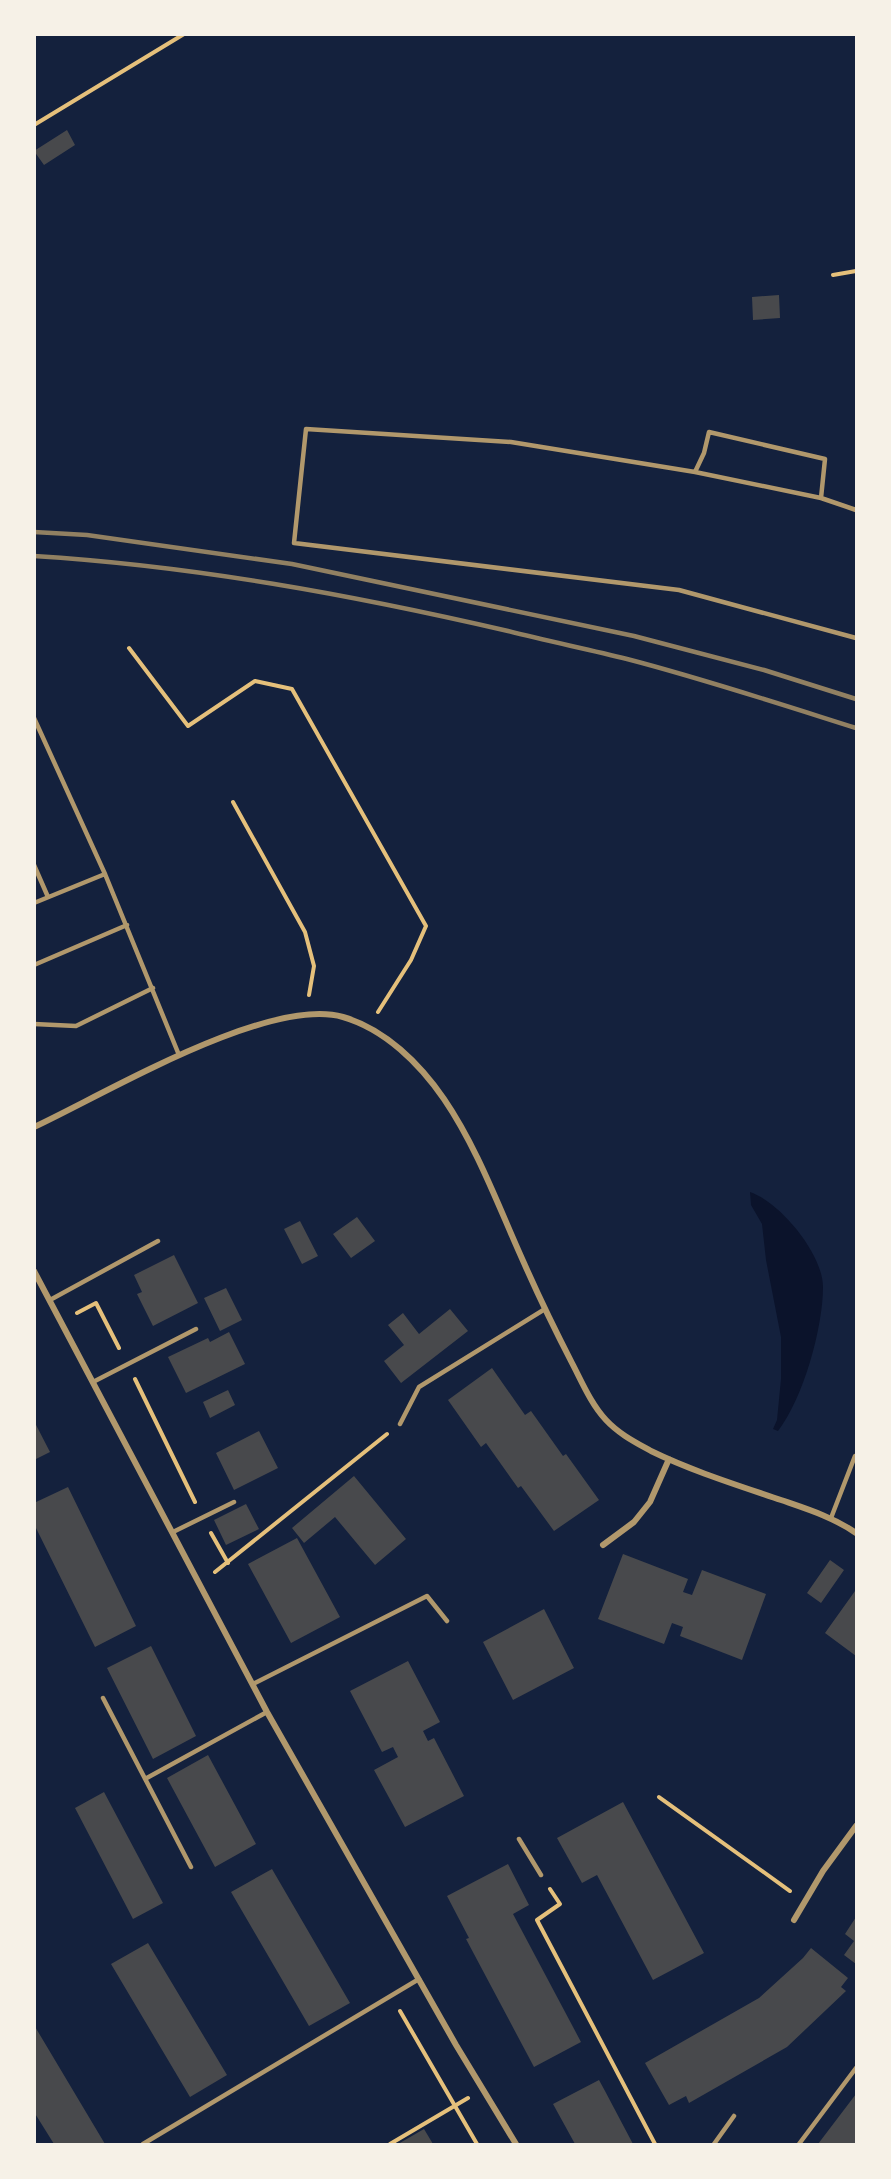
<svg xmlns="http://www.w3.org/2000/svg" width="891" height="2179" viewBox="0 0 891 2179" font-family="Lato,sans-serif">
<style>
.water{fill:#0b132b}
.building{fill:#48494c}
.lines{fill:none;stroke-linecap:round;stroke-linejoin:round}
.path{stroke:#e5c07b;stroke-width:4}
.service{stroke:#b1986c;stroke-width:4.5}
.minor{stroke:#b1986c;stroke-width:6}
.rail{stroke:#918062;stroke-width:4.5}
</style>
<rect width="100%" height="100%" fill="#14213d"/>
<path class="water" d="M750 1192C780 1202 823 1254 823 1287 823 1328 803 1399 778 1431L773 1429 777 1420 781 1379V1337L766 1260 762 1224 751 1205Z"/>
<path class="building" d="M67 130 75 145 44 165 34 151Z
M779 295 780 318 753 320 752 297Z
M357 1217 375 1241 351 1258 333 1234Z
M300 1221 318 1256 302 1264 284 1229Z
M174 1255 198 1303 153 1326 137 1294 142 1292 134 1275Z
M226 1288 242 1320 220 1331 204 1298Z
M450 1309 468 1331 401 1383 384 1361 404 1345 388 1325 403 1313 419 1334Z
M229 1332 245 1364 186 1393 168 1357 208 1338 210 1342Z
M492 1368 525 1415 531 1411 563 1456 566 1454 599 1500 554 1531 521 1486 518 1488 486 1443 481 1447 448 1400Z
M228 1390 235 1405 210 1418 203 1402Z
M34 1421 50 1452 34 1460Z
M259 1431 278 1468 234 1490 216 1453Z
M354 1476 406 1539 375 1565 335 1517 304 1543 292 1528Z
M68 1487 136 1626 95 1647 34 1524V1503Z
M246 1504 259 1529 226 1545 214 1520Z
M297 1538 340 1617 291 1643 248 1564Z
M623 1554 688 1579 683 1592 692 1595 702 1570 766 1594 742 1660 680 1636 683 1627 672 1623 664 1644 598 1619Z
M830 1560 844 1570 821 1603 807 1593Z
M855 1591 856 1593V1656L825 1633Z
M544 1609 574 1668 513 1700 483 1642Z
M151 1646 196 1736 153 1759 107 1668Z
M408 1661 440 1722 423 1731 428 1741 434 1738 464 1796 405 1827 374 1770 398 1757 393 1747 382 1752 350 1691Z
M208 1755 256 1844 215 1867 167 1778Z
M104 1792 163 1903 133 1919 75 1808Z
M623 1802 704 1953 653 1980 597 1875 582 1883 557 1838Z
M508 1864 529 1905 513 1914 581 2042 534 2067 466 1939 469 1938 447 1896Z
M272 1869 350 2003 309 2026 231 1892Z
M856 1917V1964L844 1955 854 1941 845 1934Z
M148 1943 227 2075 190 2097 111 1964Z
M811 1948 848 1978 841 1987 846 1991 787 2047 689 2103 686 2096 669 2105 645 2063 759 1998 803 1958Z
M34 2025 105 2144H54L34 2112Z
M599 2080 605 2091 633 2144H575L553 2104Z
M856 2094V2144H818Z
M424 2129 433 2144H398Z"/>
<g class="lines">
<path class="path" d="M34 125 184 34
M833 275 856 271
M129 648 188 726 255 681 292 689 426 926 411 960 378 1012
M233 802 305 932 314 966 309 995
M77 1313 96 1303 119 1348
M135 1379 195 1502
M211 1533 228 1563
M215 1572 387 1434
M659 1797 790 1891
M550 1889 560 1904 537 1920 655 2144
M400 2011 477 2144
M390 2144 468 2098"/>
<path class="service" d="M695 472 821 498
M856 510 821 498 825 459 709 432 704 453 695 472 511 442 306 429 294 543 679 590 856 638
M34 718 105 874
M34 865 48 897
M34 903 105 874 179 1055
M34 965 127 925
M34 1024 76 1026 153 988
M50 1300 158 1241
M93 1382 196 1329
M400 1424 419 1387 545 1309
M831 1518 855 1456
M173 1532 234 1502
M253 1684 427 1596 447 1621
M103 1698 191 1867
M145 1779 267 1712
M519 1839 541 1875
M143 2144 419 1979
M714 2144 734 2116
M799 2144 856 2068"/>
<path class="minor" d="M34 1127C105 1094 268 996 343 1017 385 1029 420 1064 444 1099 478 1149 499 1208 524 1263 539 1297 555 1330 572 1363 582 1382 591 1404 606 1420 619 1434 635 1442 651 1451 692 1471 737 1485 781 1500 807 1509 833 1517 856 1533
M34 1271 267 1712 456 2045 516 2144
M603 1545 634 1522 650 1502 669 1459
M794 1920 823 1871 856 1826"/>
<path class="rail" d="M34 532 87 535 292 564 634 636 764 670 856 699
M34 556C195 566 352 595 508 631 547 641 587 649 627 659 704 679 780 704 856 728"/>
</g>
<rect width="891" height="2179" fill="none" stroke="#f6f1e7" stroke-width="72"/>
</svg>
